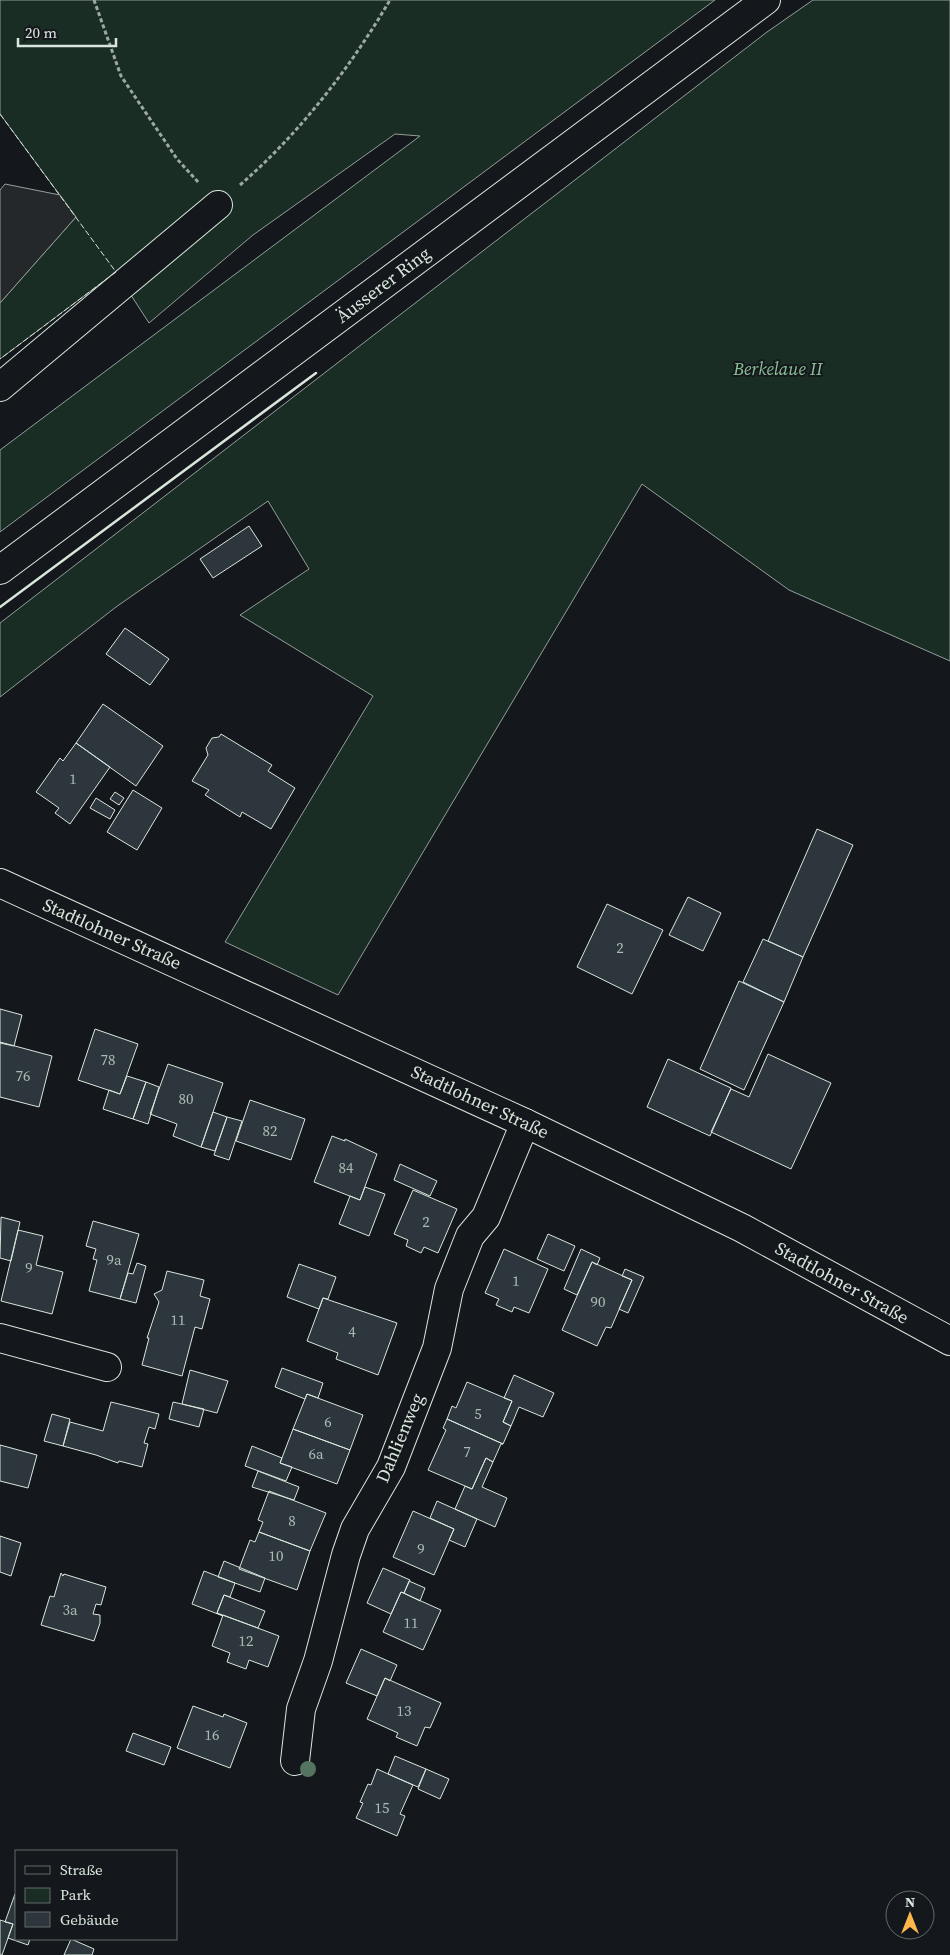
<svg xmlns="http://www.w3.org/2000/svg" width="950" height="1955" viewBox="0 0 950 1955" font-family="'Source Serif 4',serif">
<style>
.green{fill:#1a2d24;stroke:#939e99}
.parking{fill:#24282b;stroke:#939e99}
.building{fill:#2c363c;stroke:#d8e6dc}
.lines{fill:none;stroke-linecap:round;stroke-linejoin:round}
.street-casing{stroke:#d8e6dc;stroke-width:30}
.secondary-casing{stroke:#d8e6dc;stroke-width:30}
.primary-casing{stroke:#d8e6dc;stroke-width:30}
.path{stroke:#9da8a2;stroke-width:3;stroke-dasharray:4 2.5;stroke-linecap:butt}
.street{stroke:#14181c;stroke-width:28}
.secondary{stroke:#14181c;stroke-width:28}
.primary{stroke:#14181c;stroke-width:28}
.fence{stroke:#d8e6dc;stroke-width:1;stroke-dasharray:6 2.5;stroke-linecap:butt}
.wall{stroke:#d8e6dc;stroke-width:2.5}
.tree{fill:#55745f}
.labels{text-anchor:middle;stroke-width:4;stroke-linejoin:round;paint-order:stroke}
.number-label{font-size:15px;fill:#adbab4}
.street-label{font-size:18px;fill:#d8e6dc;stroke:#14181c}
.park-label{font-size:18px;font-style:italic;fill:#8ac095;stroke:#14181c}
</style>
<rect width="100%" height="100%" fill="#14181c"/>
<path class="green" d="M0 0H715L0 532V450L420 136 395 134 253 235 149 323 116 272 0 359V303L76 217 0 114Z
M813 0H950V661L789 590 642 484 338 995 225 942 373 696 240 615 309 569 268 501 116 607 0 697V623L767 32Z"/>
<path class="parking" d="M5 184 60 195 76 217 0 303V190Z"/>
<path class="building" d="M249 526 262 546 213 578 200 559Z
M125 628 169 659 150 685 106 654Z
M103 704 163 746 136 786 76 743Z
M221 734 272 765 268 771 295 788 271 829 242 812 240 817 205 795 209 790 192 781 208 755 206 748 212 738 219 737Z
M76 743 110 767 70 824 55 813 59 808 36 792 60 758 63 761Z
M133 790 162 808 137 850 107 832Z
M115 792 124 798 119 805 110 799Z
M96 798 115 810 110 819 90 808Z
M817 829 853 845 803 957 768 941Z
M688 897 721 913 703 951 669 935Z
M607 904 663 930 632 994 577 967Z
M763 939 803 957 784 1002 743 982Z
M739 981 784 1002 744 1090 700 1069Z
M0 1009 22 1015 14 1046 0 1043Z
M95 1029 138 1044 120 1094 78 1080Z
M0 1042 52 1056 39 1107 0 1097Z
M768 1054 831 1083 791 1169 711 1132 731 1089 749 1097Z
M668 1059 731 1088 710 1136 647 1107Z
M168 1064 223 1083 201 1147 173 1136 177 1124 150 1114Z
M127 1076 146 1082 133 1119 103 1109 109 1090 120 1094Z
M146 1082 159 1087 148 1124 133 1119Z
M250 1100 305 1119 291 1160 236 1141Z
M213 1112 227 1117 215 1151 201 1147Z
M227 1117 242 1121 229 1160 214 1155Z
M332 1136 345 1141V1139L377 1154 360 1200 314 1182Z
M400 1164 437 1181 430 1196 394 1180Z
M365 1187 385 1194 369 1236 339 1224 350 1196 360 1200Z
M413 1190 457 1209 438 1253 424 1247 421 1253 406 1246 408 1240 394 1234Z
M1 1217 20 1222 11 1261 0 1258Z
M93 1221 139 1234 120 1299 89 1291 97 1260 93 1259 96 1249 86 1246Z
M18 1230 43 1236 36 1265 63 1272 52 1314 1 1301Z
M548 1234 575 1246 564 1271 537 1259Z
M504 1249 548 1269 529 1313 514 1307 512 1312 496 1305 499 1299 485 1293Z
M581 1249 600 1258 597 1265 592 1262 577 1295 564 1289Z
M592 1262 632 1280 611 1328 606 1327 597 1346 562 1330Z
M137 1263 146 1266 136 1303 120 1299 128 1273 133 1274Z
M299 1264 336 1277 328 1299 323 1298 319 1309 287 1297Z
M625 1269 644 1277 628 1313 619 1309 632 1280 622 1276Z
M167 1271 204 1280 200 1296 210 1299 202 1329 195 1327 182 1376 142 1365 149 1338H147L159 1302 154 1294 162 1290Z
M323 1298 397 1323 378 1375 336 1359 338 1353 307 1341Z
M282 1368 323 1383 318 1398 307 1394 305 1399 275 1387Z
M190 1370 228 1381 217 1413 182 1404Z
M514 1375 554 1393 543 1417 519 1407 511 1426 503 1422 512 1401 504 1398Z
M467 1382 512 1401 503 1422 511 1426 503 1444 447 1419 452 1406 456 1408Z
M307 1394 363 1415 350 1450 293 1429Z
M111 1402 159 1414 155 1429 149 1427 144 1443 148 1444 142 1467 119 1461 118 1463 96 1455 63 1446 70 1422 103 1431Z
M173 1402 204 1409 199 1427 169 1419Z
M52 1414 70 1419 63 1446 44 1441Z
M447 1419 503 1444H501L493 1462 486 1458 472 1489 428 1470 446 1430 443 1428Z
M293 1429 350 1450 337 1484 280 1463Z
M0 1445 37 1455 28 1488 0 1481Z
M252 1446 282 1458 280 1463 292 1467 286 1481 245 1466Z
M486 1458 493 1462 482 1487 507 1498 495 1527 455 1509 465 1486 472 1489Z
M258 1471 299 1487 294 1500 252 1487Z
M269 1491 326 1513 310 1551 259 1532 263 1522 258 1520Z
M437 1501 477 1519 465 1547 449 1540 454 1529 430 1518Z
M413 1511 454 1529 434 1575 393 1557Z
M259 1532 310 1551 297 1590 239 1569 250 1540 255 1542Z
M0 1536 21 1543 11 1576 0 1572Z
M224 1561 265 1578 260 1592 218 1577Z
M383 1568 410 1580 404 1593 401 1592 391 1614 367 1603Z
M204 1571 235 1583 230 1597 224 1595 217 1613 223 1616 192 1604Z
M61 1573 63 1576 64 1574 106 1587 101 1605 96 1604 93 1614 100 1615V1623L94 1641 41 1625 50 1596 54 1597Z
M409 1581 425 1588 420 1601 404 1593Z
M401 1592 441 1610 423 1650 383 1632Z
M224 1595 265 1611 258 1628 217 1613Z
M223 1615 279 1636 268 1667 249 1660 246 1669 227 1662 230 1653 212 1646Z
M361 1649 397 1665 390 1681 385 1678 377 1696 346 1683Z
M385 1678 441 1703 430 1728 425 1727 417 1746 396 1737 398 1733 367 1719Z
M193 1706 223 1717 224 1714 247 1723 230 1768 177 1748Z
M133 1733 171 1747 164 1765 126 1751Z
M395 1756 426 1769 418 1787 388 1774Z
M377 1769 413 1785 400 1814 405 1816 397 1836 356 1818 363 1803 360 1802 368 1784 371 1785Z
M426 1769 449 1779 440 1799 418 1789Z
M15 1894 16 1939H30L28 1945 8 1938 13 1924 5 1922Z
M0 1920 13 1924 2 1955H0Z
M71 1939 94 1949 92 1955H64Z"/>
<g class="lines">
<g class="street-casing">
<path id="street" d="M0 387 218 205
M0 1338 107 1367
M295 1761 301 1709 318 1661 346 1555 355 1529 391 1467 437 1348 449 1289 470 1236 486 1217 525 1123"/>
</g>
<g class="secondary-casing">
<path id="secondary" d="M0 883 525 1123 742 1228 950 1341"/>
</g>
<g class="primary-casing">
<path id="primary" d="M0 570 766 0"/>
</g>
<path class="path" d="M94 0 121 76 177 159 199 183
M240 185C300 133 350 68 390 0"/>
<use href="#street" class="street"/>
<use href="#secondary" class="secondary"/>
<use href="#primary" class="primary"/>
<path class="fence" d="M0 114 116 272 0 359"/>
<path class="wall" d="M0 607 316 373"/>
</g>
<circle class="tree" cx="308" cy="1769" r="8"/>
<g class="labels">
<g class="number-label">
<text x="73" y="784">1</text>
<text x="620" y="953">2</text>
<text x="108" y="1065">78</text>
<text x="23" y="1081">76</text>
<text x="186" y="1104">80</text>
<text x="270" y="1136">82</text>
<text x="346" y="1173">84</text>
<text x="426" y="1227">2</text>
<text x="114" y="1265">9a</text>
<text x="29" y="1273">9</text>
<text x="516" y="1286">1</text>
<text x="598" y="1307">90</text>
<text x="178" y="1325">11</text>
<text x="352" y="1337">4</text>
<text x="478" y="1419">5</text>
<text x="328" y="1427">6</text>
<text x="467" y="1457">7</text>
<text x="316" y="1459">6a</text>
<text x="292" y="1526">8</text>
<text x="421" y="1554">9</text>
<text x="276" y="1561">10</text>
<text x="70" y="1615">3a</text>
<text x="411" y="1628">11</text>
<text x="246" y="1646">12</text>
<text x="404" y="1716">13</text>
<text x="212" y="1740">16</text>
<text x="382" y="1813">15</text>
</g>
<g class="street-label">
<text transform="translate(383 285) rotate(-37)" y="6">Äusserer Ring</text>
<text transform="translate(112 934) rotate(24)" y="6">Stadtlohner Straße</text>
<text transform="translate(480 1102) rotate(25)" y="6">Stadtlohner Straße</text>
<text transform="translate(842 1283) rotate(29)" y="6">Stadtlohner Straße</text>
<text transform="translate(400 1438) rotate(-67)" y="6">Dahlienweg</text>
</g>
<g class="park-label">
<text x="778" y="375">Berkelaue II</text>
</g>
</g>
<rect x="15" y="1850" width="162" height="90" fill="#14181c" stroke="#626a69"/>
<rect x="25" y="1866" width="25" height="8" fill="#14181c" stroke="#626a69"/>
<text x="60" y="1875" font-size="15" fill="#d8e6dc">Straße</text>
<rect x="25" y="1888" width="25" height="15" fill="#1a2d24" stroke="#626a69"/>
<text x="60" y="1900" font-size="15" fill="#d8e6dc">Park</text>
<rect x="25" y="1912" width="25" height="15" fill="#2c363c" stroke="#626a69"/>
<text x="60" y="1925" font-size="15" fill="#d8e6dc">Gebäude</text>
<g transform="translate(910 1915)"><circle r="24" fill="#14181c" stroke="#626a69"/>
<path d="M0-4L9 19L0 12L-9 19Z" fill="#ffb74d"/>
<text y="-8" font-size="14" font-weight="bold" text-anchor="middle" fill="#d8e6dc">N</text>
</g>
<path d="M18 38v8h98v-8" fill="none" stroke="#d8e6dc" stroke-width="2.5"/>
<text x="25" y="38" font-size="15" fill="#d8e6dc" stroke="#14181c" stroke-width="4" paint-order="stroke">20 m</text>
</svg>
